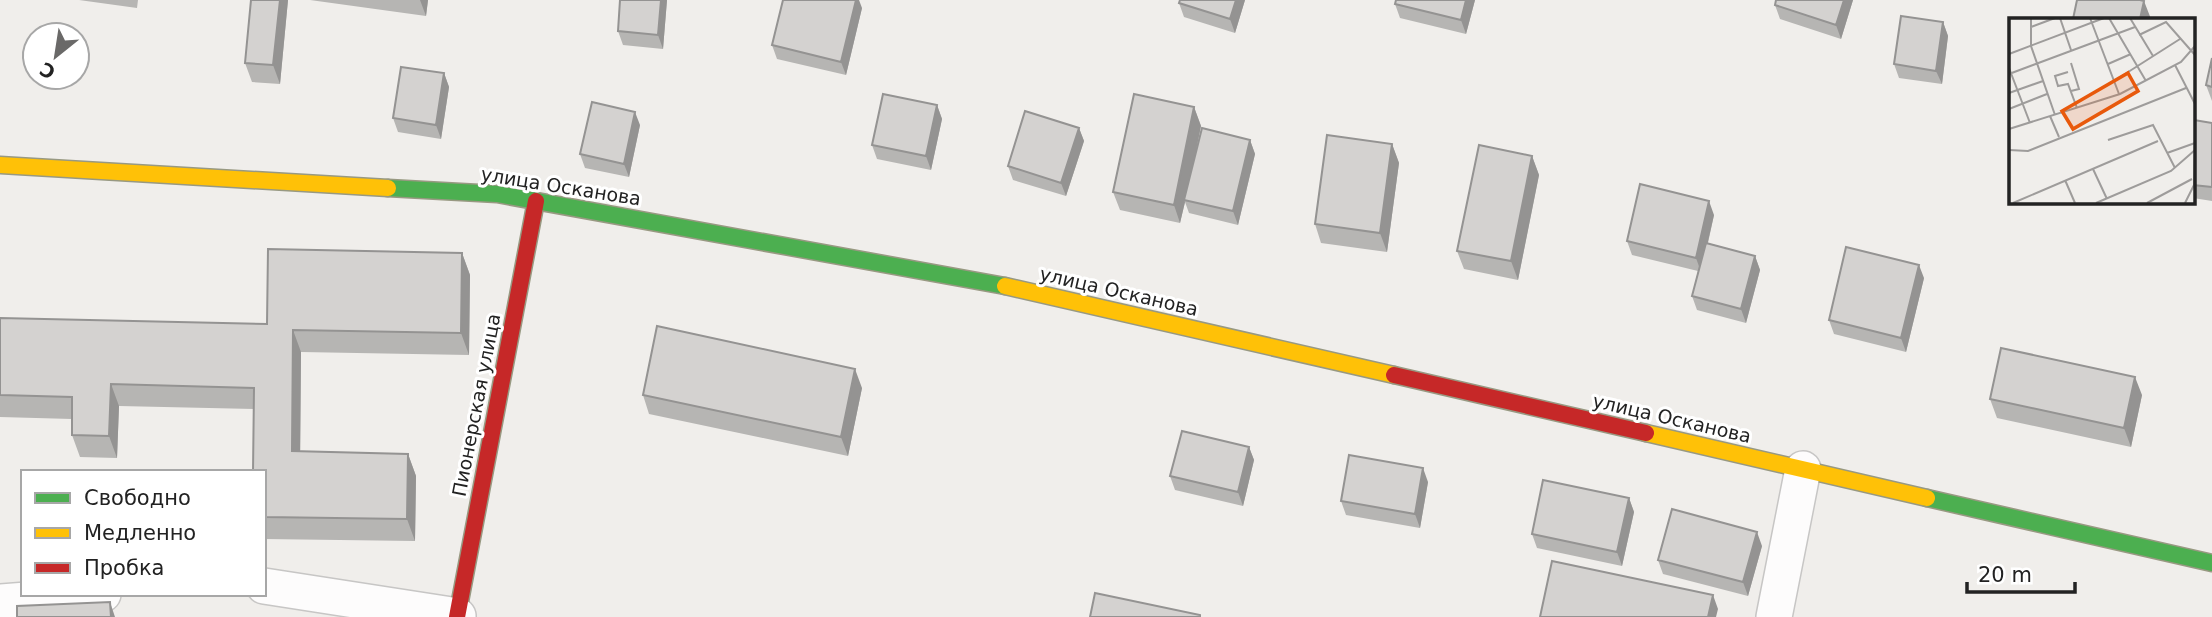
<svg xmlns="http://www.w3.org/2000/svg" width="2212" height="617" viewBox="0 0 2212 617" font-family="'DejaVu Sans',sans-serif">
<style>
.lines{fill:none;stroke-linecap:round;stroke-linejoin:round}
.street-casing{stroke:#c7c6c5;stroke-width:38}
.fast-casing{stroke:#989982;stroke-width:19}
.slow-casing{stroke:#989982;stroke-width:19}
.jam-casing{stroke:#989982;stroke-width:19}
.street{stroke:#fdfcfc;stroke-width:35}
.fast{stroke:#4caf50;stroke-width:16}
.slow{stroke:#ffc107;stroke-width:16}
.jam{stroke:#c62828;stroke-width:16}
.wall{fill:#b6b5b3}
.shaded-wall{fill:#949392}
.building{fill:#d4d2d0;stroke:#949392;stroke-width:2}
.labels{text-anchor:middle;stroke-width:6;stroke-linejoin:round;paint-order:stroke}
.street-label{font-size:19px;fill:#222;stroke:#fff}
.inset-road{fill:none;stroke:#9e9c9b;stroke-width:2}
.view{fill:#e8590c;fill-opacity:0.15;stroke:#e8590c;stroke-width:3.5}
.inset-edge{fill:none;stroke:#222;stroke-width:3.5}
</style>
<rect width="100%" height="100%" fill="#f0eeeb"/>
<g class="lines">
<g class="street-casing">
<path id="street" d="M264 586 458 616
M0 602 103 594
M1774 617 1803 469"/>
</g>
<g class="fast-casing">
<path id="fast" d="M388 188 497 194 1005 286
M1927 498 2212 563"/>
</g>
<g class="slow-casing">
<path id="slow" d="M0 165 388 188
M1005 286 1394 375
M1646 433 1927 498"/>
</g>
<g class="jam-casing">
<path id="jam" d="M1394 375 1646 433
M457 617 536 201"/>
</g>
<use href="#street" class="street"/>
<use href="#fast" class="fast"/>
<use href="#slow" class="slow"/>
<use href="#jam" class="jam"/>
</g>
<path class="wall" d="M79 0H138L137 8Z
M251 0H288L280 84 252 82 245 63Z
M310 0H428L426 16Z
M667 0 663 49 623 45 618 31Z
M1245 0 1235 33 1184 17 1179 3Z
M1396 0H1475L1466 34 1400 18 1395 4Z
M1776 0H1853L1841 39 1780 19 1775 5Z
M862 8 846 75 777 59 772 45Z
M1943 22 1948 36 1942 84 1899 78 1894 64Z
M2212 58V101L2206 85Z
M444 73 449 87 441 139 398 132 393 118Z
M937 105 942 119 931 170 877 159 872 145Z
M1194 107 1201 126 1195 155 1250 140 1255 154 1238 225 1189 213 1185 202 1180 223 1120 210 1113 192Z
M2212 123V201L2193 198V131Z
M640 125 629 177 585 168 580 154Z
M1079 128 1084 141 1066 196 1013 180 1008 166Z
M1392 144 1399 163 1387 252 1321 243 1315 224Z
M1532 156 1539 175 1518 280 1464 269 1457 251Z
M1714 215 1708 243 1755 256 1760 270 1746 323 1697 310 1692 296 1698 271 1632 255 1627 241Z
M462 253 470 275 469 355 301 352 300 452 408 454 416 476 415 541 264 539V472L254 409 119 406 117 458 80 457 72 435V419L0 417V318L267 324Z
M1924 278 1906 352 1834 334 1829 320Z
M862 388 848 456 649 414 643 395Z
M2142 395 2131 447 1997 418 1990 399Z
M1249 447 1254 460 1243 506 1175 490 1170 476Z
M1428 482 1420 528 1346 515 1341 501Z
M1629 498 1634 512 1622 566 1537 548 1532 534Z
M1762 546 1748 596 1663 574 1658 560Z"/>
<path class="shaded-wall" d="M280 0H288L280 84 273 65Z
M420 0H428L426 16Z
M661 0H667L663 49 658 35Z
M856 0H859L862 8 846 75 841 62Z
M1236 0H1245L1235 33 1230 19Z
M1466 0H1475L1466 34 1461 20Z
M1844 0H1853L1841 39 1836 25Z
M2144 1 2151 19H2140Z
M1943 22 1948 36 1942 84 1936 71Z
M444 73 449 87 441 139 436 125Z
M937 105 942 119 931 170 926 156Z
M1194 107 1201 126 1186 200H1184L1185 202 1180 223 1174 205Z
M635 112 640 125 629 177 624 164Z
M1079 128 1084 141 1066 196 1061 183Z
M1250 140 1255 154 1238 225 1233 211Z
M1392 144 1399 163 1387 252 1380 233Z
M1532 156 1539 175 1518 280 1511 261Z
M1709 201 1714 215 1701 272 1696 258Z
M462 253 470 275 469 355 461 333Z
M1755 256 1760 270 1746 323 1741 309Z
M1919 265 1924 278 1906 352 1901 338Z
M293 330 301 352 300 473 292 451Z
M855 369 862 388 848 456 841 437Z
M2135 377 2142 395 2131 447 2124 428Z
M111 384 119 406 117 458 109 436Z
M1249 447 1254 460 1243 506 1238 492Z
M408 454 416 476 415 541 407 519Z
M1423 468 1428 482 1420 528 1415 514Z
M1629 498 1634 512 1622 566 1617 552Z
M1757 532 1762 546 1748 596 1743 582Z
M1713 595 1718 609 1716 617H1708Z
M110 602 115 617H111Z"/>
<path class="building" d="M251 0H280L273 65 245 63Z
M620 0H661L658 35 618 31Z
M783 0H856L841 62 772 45Z
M1180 0H1236L1230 19 1179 3Z
M1396 0H1466L1461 20 1395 4Z
M1776 0H1844L1836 25 1775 5Z
M2077 0H2140L2144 1 2140 19H2073Z
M1901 16 1943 22 1936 71 1894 64Z
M2212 58V87L2206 85Z
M401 67 444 73 436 125 393 118Z
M883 94 937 105 926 156 872 145Z
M1134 94 1194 107 1174 205 1113 192Z
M592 102 635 112 624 164 580 154Z
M1025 111 1079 128 1061 183 1008 166Z
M2194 120 2212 123V187L2193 185V131Z
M1202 128 1250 140 1233 211 1184 200Z
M1327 135 1392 144 1380 233 1315 224Z
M1479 145 1532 156 1511 261 1457 251Z
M1640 184 1709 201 1696 258 1627 241Z
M1706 243 1755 256 1741 309 1692 296Z
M1846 247 1919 265 1901 338 1829 320Z
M268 249 462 253 461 333 293 330 292 451 408 454 407 519 264 517V472H253L254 388 111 384 109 436 72 435V397L0 395V318L267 324Z
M657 326 855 369 841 437 643 395Z
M2001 348 2135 377 2124 428 1990 399Z
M1182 431 1249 447 1238 492 1170 476Z
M1349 455 1423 468 1415 514 1341 501Z
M1543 480 1629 498 1617 552 1532 534Z
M1672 509 1757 532 1743 582 1658 560Z
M1552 561 1713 595 1708 617H1540Z
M1095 593 1200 615V617H1090Z
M110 602 111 617H17V606Z"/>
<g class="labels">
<g class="street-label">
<text transform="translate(561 186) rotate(9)" y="7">улица Осканова</text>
<text transform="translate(1119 291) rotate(13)" y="7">улица Осканова</text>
<text transform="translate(476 405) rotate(-79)" y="7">Пионерская улица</text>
<text transform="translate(1672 418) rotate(13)" y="7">улица Осканова</text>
</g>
</g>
<g transform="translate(2009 18)">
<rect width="186" height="186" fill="#f0eeeb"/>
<path class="inset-road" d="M22 0V28L46 97M51 0 62 32M81 0 110 76M100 0 137 63M121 0 144 38M22 9 46 0M130 17 157 4 186 37M0 36 95 0M99 46 122 36M166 47 186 86M0 50 21 105M59 54 46 58 49 68 59 66 68 90M0 56 126 9M105 63 171 21M62 73 70 71 62 45M0 75 34 63M0 91 38 76M41 98 50 119M0 111 111 76 172 44 186 28M99 122 144 107 166 150M0 132 19 133 177 70M158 135 186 125M84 151 98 181M56 162 66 185M4 185 149 123M87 185 162 153 186 132M138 185 183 161M176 185 185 167 186 133"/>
<path class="view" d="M119 55 129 73 64 111 53 93Z"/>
<rect width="186" height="186" class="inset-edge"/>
</g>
<rect x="21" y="470" width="245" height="126" fill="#ffffff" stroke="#a7a7a7" stroke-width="2"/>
<rect x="35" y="493" width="35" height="10" fill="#4caf50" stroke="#a7a7a7" stroke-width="2"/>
<text x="84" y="505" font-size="21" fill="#222222">Свободно</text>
<rect x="35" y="528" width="35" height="10" fill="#ffc107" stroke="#a7a7a7" stroke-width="2"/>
<text x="84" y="540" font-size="21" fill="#222222">Медленно</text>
<rect x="35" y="563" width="35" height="10" fill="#c62828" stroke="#a7a7a7" stroke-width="2"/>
<text x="84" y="575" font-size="21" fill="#222222">Пробка</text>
<g transform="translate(56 56) rotate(210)"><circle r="33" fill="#ffffff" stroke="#a7a7a7" stroke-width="2"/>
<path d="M0-5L12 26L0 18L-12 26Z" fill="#6a6968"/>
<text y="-10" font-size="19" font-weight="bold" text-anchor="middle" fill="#222222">С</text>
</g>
<path d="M1967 582v10h108v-10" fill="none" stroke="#222222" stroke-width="3.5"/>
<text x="1978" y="582" font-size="21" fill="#222222" stroke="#ffffff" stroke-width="5" paint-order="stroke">20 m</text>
</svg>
